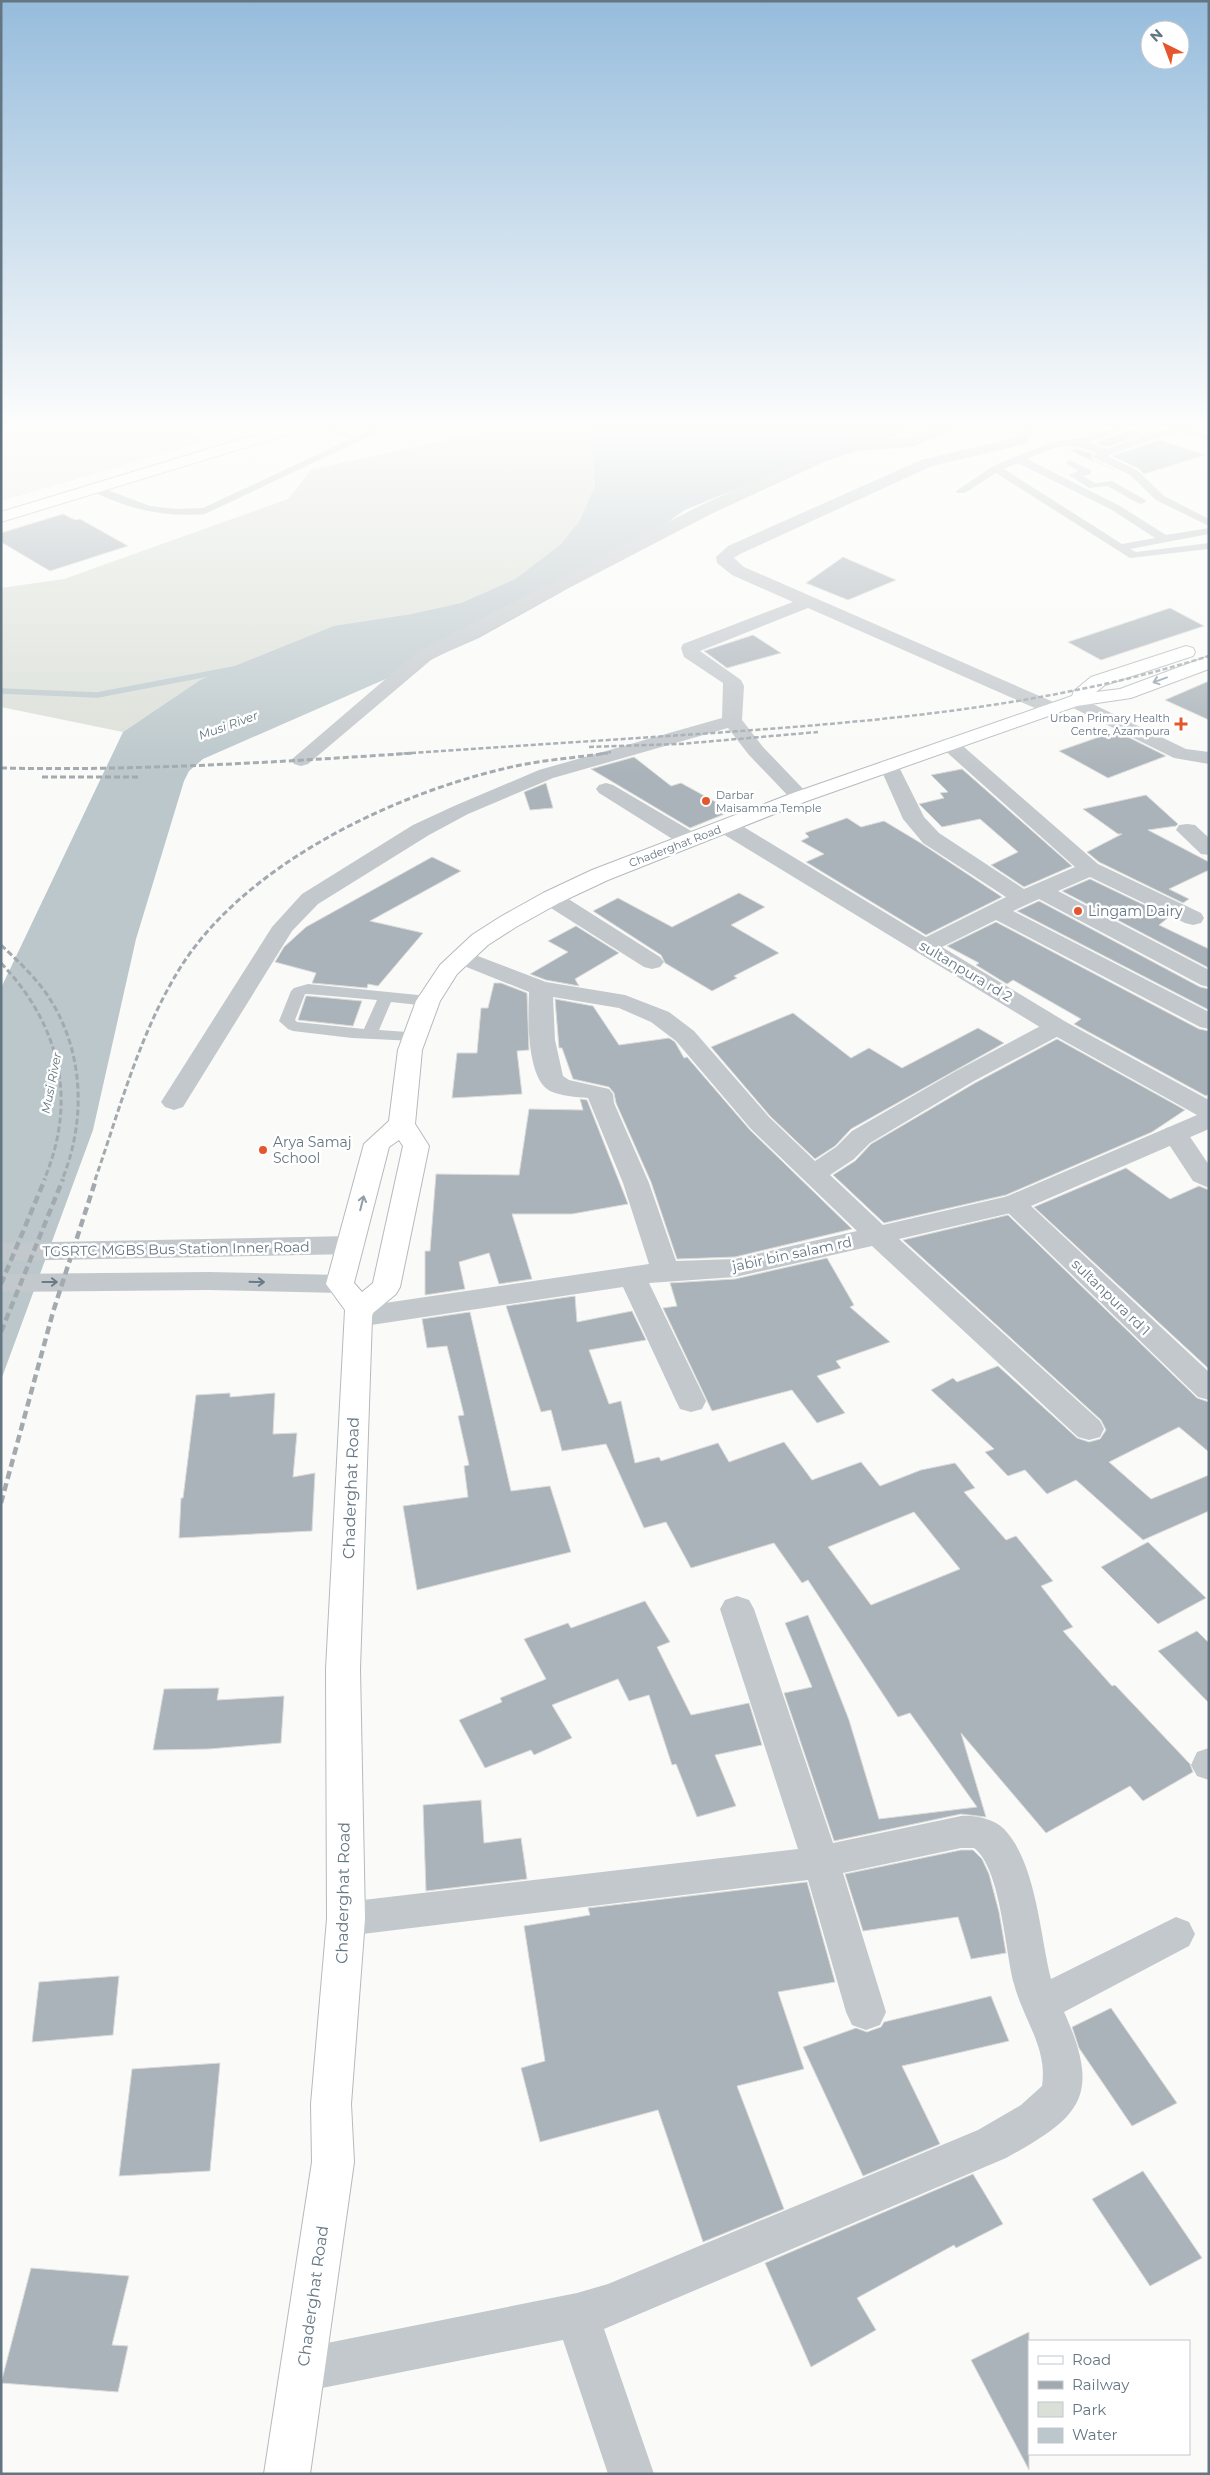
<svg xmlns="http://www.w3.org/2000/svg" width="1210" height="2475" font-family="Montserrat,sans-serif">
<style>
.built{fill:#e8e9e9}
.green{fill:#dadfd7}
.water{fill:#bbc7cb}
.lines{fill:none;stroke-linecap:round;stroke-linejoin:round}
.stream{stroke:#bbc7cb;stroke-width:5.5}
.building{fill:#aab3b9;stroke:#dcdcda;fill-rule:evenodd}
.primary-casing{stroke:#b5babe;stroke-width:2}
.trunk-casing{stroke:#b4b9bd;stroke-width:2}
.service{fill:#c3c8cc;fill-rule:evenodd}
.minor{fill:#c3c8cc;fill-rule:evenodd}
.tertiary{fill:#c3c8cc;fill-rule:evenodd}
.primary{fill:#fff;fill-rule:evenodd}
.trunk{fill:#fff;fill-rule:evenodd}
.rail-far2{stroke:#a2aab0;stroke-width:2.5;stroke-dasharray:5 2.5;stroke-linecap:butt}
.rail-far1{stroke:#a2aab0;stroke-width:3;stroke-dasharray:6 3;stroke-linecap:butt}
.rail{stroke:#a2aab0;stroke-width:4.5;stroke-dasharray:8 4.5;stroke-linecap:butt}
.oneway{stroke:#939fa8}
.oneway2{stroke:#6a7a87}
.poi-dot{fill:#e4572e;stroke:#fff;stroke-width:2}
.labels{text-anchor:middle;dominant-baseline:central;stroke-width:5;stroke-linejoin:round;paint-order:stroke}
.far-poi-label{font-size:11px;fill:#657683;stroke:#fff;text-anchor:end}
.far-street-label{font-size:11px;fill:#657683;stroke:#fff}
.far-water-label{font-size:12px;font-style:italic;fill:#60757c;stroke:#fff}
.poi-label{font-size:14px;fill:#657683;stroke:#fff;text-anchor:start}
.street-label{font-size:14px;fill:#657683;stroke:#fff}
.near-street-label{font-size:16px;fill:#657683;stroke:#fff}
</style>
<rect width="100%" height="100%" fill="#fafaf8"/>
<path class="built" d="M 1,428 L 179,428 L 206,441 L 1,501 Z"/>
<path class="green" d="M 498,428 L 595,428 L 592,453 L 595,487 L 580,520 L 561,544 L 515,579 L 461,603 L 406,615 L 200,680 L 123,732 L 1,707 L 1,588 L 64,579 L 288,499 L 311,470 Z"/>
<path class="water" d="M 595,428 L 916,428 L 857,451 L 729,492 L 685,510 L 626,552 L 560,593 L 479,638 L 203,759 L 189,771 L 184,781 L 136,939 L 93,1130 L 1,1380 L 1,988 L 123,732 L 200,680 L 334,626 L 406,615 L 461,603 L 515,579 L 561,544 L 580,520 L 595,486 L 592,453 Z"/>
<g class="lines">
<path class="stream" d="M 1,691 L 97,695 L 234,669"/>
</g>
<path class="building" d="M 1131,430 L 1142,434 L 1107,447 L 1095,443 Z
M 1160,440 L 1205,455 L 1144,474 L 1138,468 L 1112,456 Z
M 1077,449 L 1093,454 L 1091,456 L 1093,460 L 1115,470 L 1070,451 Z
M 63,514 L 75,520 L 80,519 L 128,546 L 50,571 L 1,542 L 1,533 Z
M 843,557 L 896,580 L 848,600 L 806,583 Z
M 1170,608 L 1204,626 L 1101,660 L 1068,642 Z
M 753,635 L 781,653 L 727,668 L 704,651 Z
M 1209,681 L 1209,720 L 1165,700 Z
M 1116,731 L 1166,756 L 1108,778 L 1059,751 Z
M 634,757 L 671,786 L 681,783 L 732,811 L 690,828 L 591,769 Z
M 962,769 L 1072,866 L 1024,887 L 991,865 L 1018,852 L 980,819 L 942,827 L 919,804 L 944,798 L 940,793 L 948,792 L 931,775 Z
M 546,783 L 553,808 L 530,810 L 524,792 Z
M 1146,795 L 1178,824 L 1176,826 L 1148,830 L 1209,862 L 1209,870 L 1169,889 L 1189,899 L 1183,903 L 1099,862 L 1087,852 L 1122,834 L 1118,834 L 1083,809 Z
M 847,818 L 861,827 L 884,821 L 919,842 L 1002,897 L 926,935 L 806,862 L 824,854 L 801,841 L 809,837 L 805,833 Z
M 432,857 L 461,871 L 370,921 L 423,933 L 378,986 L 368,984 L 367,988 L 312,983 L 316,973 L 275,962 L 284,947 L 306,927 Z
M 1090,879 L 1169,917 L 1159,925 L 1209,949 L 1209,968 L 1062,891 Z
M 739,893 L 765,907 L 731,925 L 779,953 L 734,976 L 737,978 L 712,991 L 665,963 L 661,955 L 593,911 L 618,898 L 672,927 Z
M 1039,901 L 1200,987 L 1209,989 L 1209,1010 L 1017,911 Z
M 996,922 L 1199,1029 L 1209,1031 L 1209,1094 L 1206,1096 L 1074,1024 L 1081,1019 L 1013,980 L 1007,984 L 976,965 L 979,963 L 947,946 Z
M 576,926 L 619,953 L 575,979 L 579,986 L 546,980 L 530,974 L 568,952 L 548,941 Z
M 494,983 L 501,983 L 527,993 L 529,1050 L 517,1051 L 522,1094 L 452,1098 L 457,1053 L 477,1053 L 481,1008 L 488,1008 Z
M 306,996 L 308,996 L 362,1001 L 353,1026 L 298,1020 Z
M 555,999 L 593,1006 L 619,1045 L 669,1038 L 675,1042 L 684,1058 L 687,1057 L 750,1130 L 852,1229 L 735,1257 L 677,1259 L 651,1182 L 616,1103 L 614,1093 L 609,1087 L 573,1079 L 562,1048 L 559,1048 Z
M 793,1013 L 851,1058 L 869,1048 L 902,1068 L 978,1028 L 1004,1043 L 851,1129 L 835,1146 L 815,1159 L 770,1116 L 711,1047 Z
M 1057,1039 L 1185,1110 L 1152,1132 L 1006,1195 L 884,1223 L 833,1175 L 855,1161 L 871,1144 L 975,1083 Z
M 580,1099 L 587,1100 L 628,1204 L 572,1214 L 512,1214 L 532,1279 L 499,1284 L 489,1253 L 459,1262 L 465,1289 L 425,1295 L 425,1251 L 430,1251 L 436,1174 L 519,1175 L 529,1109 L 583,1110 Z
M 1126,1168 L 1170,1199 L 1199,1186 L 1209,1190 L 1209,1369 L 1034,1207 Z
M 1008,1215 L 1197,1398 L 1209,1402 L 1209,1452 L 1179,1427 L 1109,1462 L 1151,1499 L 1209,1475 L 1209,1511 L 1143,1540 L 1076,1480 L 1047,1494 L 1025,1470 L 1008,1476 L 985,1452 L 994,1449 L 931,1390 L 953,1378 L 957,1382 L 998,1366 L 1077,1438 L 1089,1442 L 1100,1439 L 1106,1430 L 1101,1420 L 903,1240 Z
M 827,1258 L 854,1305 L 850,1307 L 890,1342 L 836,1361 L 841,1368 L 817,1376 L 845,1413 L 817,1423 L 792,1390 L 712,1411 L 663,1308 L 677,1306 L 670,1283 L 735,1279 Z
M 575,1296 L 577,1322 L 632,1311 L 646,1340 L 589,1350 L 609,1404 L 621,1401 L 635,1463 L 659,1457 L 661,1461 L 718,1443 L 729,1462 L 784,1442 L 812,1480 L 861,1462 L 880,1486 L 921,1470 L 955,1463 L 975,1488 L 964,1492 L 1006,1540 L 1016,1536 L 1053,1581 L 1041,1586 L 1073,1627 L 1063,1631 L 1112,1686 L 1115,1685 L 1190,1764 L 1193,1772 L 1143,1801 L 1130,1786 L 1046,1833 L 961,1733 L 986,1817 L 961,1814 L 834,1841 L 784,1693 L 812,1687 L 785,1623 L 808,1615 L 849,1720 L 879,1819 L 977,1807 L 910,1713 L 898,1717 L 808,1580 L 802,1583 L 774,1543 L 691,1568 L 666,1522 L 644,1528 L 606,1444 L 562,1451 L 551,1410 L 541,1412 L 506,1306 ZM 914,1512 L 960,1569 L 871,1605 L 828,1547 Z
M 470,1312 L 511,1491 L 550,1486 L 571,1552 L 417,1590 L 403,1506 L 468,1497 L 464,1466 L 469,1465 L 458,1416 L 464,1415 L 447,1346 L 427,1348 L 422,1319 Z
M 230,1393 L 230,1397 L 275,1393 L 273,1434 L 297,1433 L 293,1477 L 315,1473 L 312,1531 L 179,1538 L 181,1498 L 183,1498 L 196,1395 Z
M 1148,1542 L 1206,1598 L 1158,1624 L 1101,1567 Z
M 645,1601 L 670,1642 L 657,1647 L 691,1715 L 749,1703 L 762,1745 L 715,1755 L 736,1806 L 697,1817 L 676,1764 L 672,1765 L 649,1695 L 629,1701 L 618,1679 L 552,1705 L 572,1738 L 534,1755 L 531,1750 L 485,1768 L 459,1720 L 502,1702 L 500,1698 L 546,1679 L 524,1639 L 568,1623 L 571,1628 Z
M 1197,1631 L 1209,1643 L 1209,1703 L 1158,1651 Z
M 219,1688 L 217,1700 L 284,1696 L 281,1743 L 209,1749 L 153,1750 L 164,1689 Z
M 481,1800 L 484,1843 L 521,1838 L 527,1879 L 426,1891 L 423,1805 Z
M 961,1850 L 973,1850 L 982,1859 L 989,1874 L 999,1912 L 1006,1953 L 971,1959 L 958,1917 L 863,1931 L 845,1874 Z
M 807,1882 L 835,1982 L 778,1992 L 804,2069 L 737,2086 L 784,2209 L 703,2242 L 658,2110 L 540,2142 L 521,2068 L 545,2061 L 524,1926 L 590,1915 L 588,1908 Z
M 119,1976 L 113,2035 L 32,2042 L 39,1982 Z
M 991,1996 L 1009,2041 L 902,2066 L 940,2144 L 863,2176 L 803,2047 L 856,2028 L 867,2032 L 881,2027 L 884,2022 Z
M 1111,2008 L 1177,2103 L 1132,2126 L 1079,2048 L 1072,2027 Z
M 220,2063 L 210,2171 L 119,2176 L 132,2069 Z
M 1143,2171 L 1202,2258 L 1150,2286 L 1092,2199 Z
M 973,2174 L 1003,2224 L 956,2248 L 954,2245 L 857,2298 L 876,2330 L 811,2367 L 765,2263 Z
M 31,2268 L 129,2276 L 112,2345 L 128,2346 L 118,2392 L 1,2383 Z
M 1029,2332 L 1029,2470 L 971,2360 Z"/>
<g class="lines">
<g class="primary-casing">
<path id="primary" d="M 1186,646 L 1193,648 L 1195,652 L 1193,656 L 1105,685 L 1096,692 L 1120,689 L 1209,656 L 1209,669 L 1131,698 L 1077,706 L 807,801 L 608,880 L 559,903 L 516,927 L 488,945 L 457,974 L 440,1001 L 422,1050 L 415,1124 L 429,1146 L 400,1287 L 396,1294 L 373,1313 L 372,1317 L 360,1669 L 365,1919 L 351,2104 L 354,2162 L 310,2474 L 264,2474 L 312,2162 L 311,2104 L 327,1919 L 326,1669 L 345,1310 L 326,1284 L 364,1144 L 389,1121 L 398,1050 L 416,1001 L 440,965 L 472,935 L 500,917 L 543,893 L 592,870 L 793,793 L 1072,696 L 1074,691 L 1091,677 ZM 399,1140 L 403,1146 L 373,1283 L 362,1292 L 354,1283 L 389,1147 Z"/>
</g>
<g class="trunk-casing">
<path id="trunk" d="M 277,428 L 302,428 L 299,431 L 1,522 L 1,512 Z"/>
</g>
<path class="service" d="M 321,428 L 337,428 L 354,435 L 349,438 Z
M 374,428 L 387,428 L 205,514 C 172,517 142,512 112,500 C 105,497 96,494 91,489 L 96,486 L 100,487 L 150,506 L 176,509 L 203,508 Z
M 1114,428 L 1127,429 L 1088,442 L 1107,449 C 1129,441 1168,423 1191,428 C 1195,429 1203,433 1209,435 L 1209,441 L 1182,432 L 1144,442 L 1107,456 L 1137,470 L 1164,496 L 1209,519 L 1209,526 L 1156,500 L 1129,474 L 1094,458 L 1093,456 L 1097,453 C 1066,441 1057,446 1027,459 L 1120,506 L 1166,535 L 1209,528 L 1209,534 L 1130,549 L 1136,552 L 1209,543 L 1209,549 L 1130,558 L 996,473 L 965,493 L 957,493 L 956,491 L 992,467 L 1014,457 L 1057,441 L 1077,439 ZM 1018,463 L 1112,510 L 1155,538 L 1122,544 L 1004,469 Z
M 1070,460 L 1091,470 L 1091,474 L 1083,476 L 1095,483 L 1112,481 L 1147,501 L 1142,504 L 1138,503 L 1107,486 L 1089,488 L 1069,475 L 1078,471 L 1065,463 Z
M 308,984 L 428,996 L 436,1001 L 428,1006 L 391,1002 L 379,1030 L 421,1033 L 423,1036 L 415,1041 L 352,1038 L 293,1031 L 288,1029 L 279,1021 L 291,991 L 294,988 ZM 305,994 L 308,994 L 377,1000 L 364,1029 L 297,1022 L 295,1020 Z"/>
<path class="minor" d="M 932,428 L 954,428 L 951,431 L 912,447 L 858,451 L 839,455 L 711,514 L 431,660 L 308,764 L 301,766 L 294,764 L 291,760 L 417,652 L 699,506 L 828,448 L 858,441 L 909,437 Z
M 1022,428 L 1039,428 L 1025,444 L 932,466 L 740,554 L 734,558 L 744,567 L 1058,704 L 1061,708 L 1058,712 L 1044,712 L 808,608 L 700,651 L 741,680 L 744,686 L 742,720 L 763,747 L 807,793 L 810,797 L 807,801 L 800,803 L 793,801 L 749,755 L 728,728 L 553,778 L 468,814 L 429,835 L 318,904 L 292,931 L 183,1107 L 174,1110 L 165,1107 L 161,1102 L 272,927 L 302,894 L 413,825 L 454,806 L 539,770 L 722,718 L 723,683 L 684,657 L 681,648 L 683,644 L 793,602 L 732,575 L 717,563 L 716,557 L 728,546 L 921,460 L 1014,438 Z
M 1074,695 L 1186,749 L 1209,752 L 1209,764 L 1174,758 L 1067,705 L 1064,701 L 1067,697 Z
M 949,738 L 956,740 L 1098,864 L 1201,913 L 1204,918 L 1201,923 L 1193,925 L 1185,923 L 1090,877 L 1058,891 L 1209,970 L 1209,987 L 1201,985 L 1039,899 L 1013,911 L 1209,1012 L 1209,1029 L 1200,1027 L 996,920 L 934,951 L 926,953 L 918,951 L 914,946 L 918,941 L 1006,897 L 923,843 L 903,819 L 879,765 L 882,761 L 889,759 L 896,761 L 924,817 L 939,833 L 1024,889 L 1075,867 L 942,748 L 939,744 L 942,740 Z
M 606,783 L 613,785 L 698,835 L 701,840 L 698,845 L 690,846 L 682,845 L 599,793 L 596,789 L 599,785 Z
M 1187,824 L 1195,825 L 1209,838 L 1209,855 L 1201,854 L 1176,830 L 1179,825 Z
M 551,891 L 559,893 L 660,957 L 664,962 L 660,967 L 652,969 L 644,967 L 543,903 L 540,898 L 543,893 Z
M 462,950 L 546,982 L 625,995 L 669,1012 L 694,1031 L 769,1117 L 815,1161 L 836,1147 L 852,1131 L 956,1071 L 1048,1022 L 1057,1020 L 1066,1022 L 1069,1027 L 1066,1032 L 974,1081 L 870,1143 L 854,1159 L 830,1175 L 883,1225 L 1013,1195 L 1023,1198 L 1027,1204 L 1023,1210 L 899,1239 L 1100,1421 L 1104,1429 L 1100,1437 L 1089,1440 L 1078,1437 L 872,1246 L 735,1277 L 649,1283 L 706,1401 L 702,1409 L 691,1412 L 680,1409 L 676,1401 L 623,1287 L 358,1327 L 348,1324 L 344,1317 L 348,1310 L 358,1307 L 649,1264 L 623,1183 L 588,1098 C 576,1097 561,1096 550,1091 C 526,1078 528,1015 529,992 L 454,962 L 450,957 L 454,952 ZM 553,997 L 619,1008 L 651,1022 L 676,1041 L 751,1129 L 857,1231 L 735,1259 L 676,1261 L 649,1183 L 614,1103 L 613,1094 L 609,1089 L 569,1080 L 563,1076 L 555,1040 Z
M 1175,1126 L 1184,1128 L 1209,1165 L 1209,1188 L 1193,1181 L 1162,1134 L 1166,1128 Z
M 737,1596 L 749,1600 L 754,1609 L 833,1843 L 961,1816 C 975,1815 994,1819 1004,1829 C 1036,1862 1040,1935 1051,1979 L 1176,1917 L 1189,1922 L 1195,1934 L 1189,1946 L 1064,2012 C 1102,2096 1081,2117 1006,2158 L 604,2329 L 654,2474 L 608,2474 L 563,2340 L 302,2392 L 286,2386 L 280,2370 L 286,2354 L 302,2348 L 577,2293 L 608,2284 L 978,2130 L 1021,2105 L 1042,2086 C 1048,2048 1023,2019 1014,1984 C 1005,1951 1001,1868 974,1848 L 961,1848 L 843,1873 L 886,2012 L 880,2025 L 866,2030 L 852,2025 L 846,2012 L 808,1880 L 346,1936 L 333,1931 L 327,1919 L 333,1907 L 346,1902 L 798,1849 L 720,1609 L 725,1600 Z
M 1209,1748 L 1209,1780 L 1197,1776 L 1191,1765 L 1197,1752 Z"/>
<path class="tertiary" d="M 726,820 L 734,821 L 1066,1022 L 1209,1100 L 1209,1129 L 1031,1206 L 1209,1372 L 1209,1400 L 1198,1397 L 999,1204 L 1003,1198 L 1197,1115 L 1048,1032 L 718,831 L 715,826 L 718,821 Z
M 351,1236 L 361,1239 L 365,1245 L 361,1251 L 351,1254 L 1,1261 L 1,1243 Z
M 209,1272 L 340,1275 L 350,1277 L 354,1284 L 350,1291 L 340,1293 L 209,1290 L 1,1292 L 1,1274 Z"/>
<use href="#primary" class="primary"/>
<use href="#trunk" class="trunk"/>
<path class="rail-far2" d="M 589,747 L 680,744 L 818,732
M 396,754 C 502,747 608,740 713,733 C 882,721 1047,707 1209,656
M 601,754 L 611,752"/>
<path class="rail-far1" d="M 1,768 C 140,771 277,762 415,753
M 42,777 L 140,777
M 1,945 C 17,960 33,975 46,993 C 84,1048 87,1119 62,1180
M 1,963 C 60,1025 78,1100 44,1180
M 95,1180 C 119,1111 139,1036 177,973 C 240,867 390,795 507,768 C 540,760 574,758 608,753"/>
<path class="rail" d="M 1,1284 L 45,1179
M 1,1332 L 63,1179
M 1,1503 L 53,1312 L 96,1179"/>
</g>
<defs><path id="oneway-shaft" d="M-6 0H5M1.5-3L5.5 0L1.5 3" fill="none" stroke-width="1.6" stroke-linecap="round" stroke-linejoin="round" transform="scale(1.25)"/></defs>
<g class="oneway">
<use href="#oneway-shaft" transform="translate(1160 680) rotate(160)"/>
<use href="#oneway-shaft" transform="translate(362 1203) rotate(-76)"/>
</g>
<g class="oneway2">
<use href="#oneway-shaft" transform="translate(50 1282)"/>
<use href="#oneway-shaft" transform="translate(257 1282) rotate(1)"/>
</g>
<linearGradient id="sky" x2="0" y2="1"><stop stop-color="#96bcdc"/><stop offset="0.55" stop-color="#fdfdfc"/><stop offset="1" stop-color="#fdfdfc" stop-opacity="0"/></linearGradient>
<rect width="1210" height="775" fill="url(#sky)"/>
<g class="poi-dot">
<path d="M1178.5 716.5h5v5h5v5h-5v5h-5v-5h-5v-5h5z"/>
<circle cx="706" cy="801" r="5"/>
<circle cx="1078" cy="911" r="5"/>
<circle cx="263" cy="1150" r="5"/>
</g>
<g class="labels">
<g class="far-poi-label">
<text x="1170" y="718">Urban Primary Health<tspan x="1170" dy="13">Centre, Azampura</tspan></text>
<text x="716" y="795" text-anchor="start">Darbar<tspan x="716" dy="13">Maisamma Temple</tspan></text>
</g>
<g class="far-street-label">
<text transform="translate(675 846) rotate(-21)">Chaderghat Road</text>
</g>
<g class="far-water-label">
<text transform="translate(228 725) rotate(-20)">Musi River</text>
<text transform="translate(51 1083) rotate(-79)">Musi River</text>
</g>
<g class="poi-label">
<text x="1088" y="911">Lingam Dairy</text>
<text x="273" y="1142">Arya Samaj<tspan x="273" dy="16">School</tspan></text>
</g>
<g class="street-label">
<text transform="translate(966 971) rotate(31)">sultanpura rd 2</text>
<text transform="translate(176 1249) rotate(-1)">TGSRTC MGBS Bus Station Inner Road</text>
<text transform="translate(792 1254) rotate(-12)">jabir bin salam rd</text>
<text transform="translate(1111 1297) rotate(44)">sultanpura rd 1</text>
</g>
<g class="near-street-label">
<text transform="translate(351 1488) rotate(-88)">Chaderghat Road</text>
<text transform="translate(343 1893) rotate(-89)">Chaderghat Road</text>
<text transform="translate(313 2296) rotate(-82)">Chaderghat Road</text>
</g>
</g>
<rect width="1210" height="2475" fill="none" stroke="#657683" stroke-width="5"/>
<rect x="1028" y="2340" width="162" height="115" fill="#ffffff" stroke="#c1c8cd"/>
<rect x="1038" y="2356" width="25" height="8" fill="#ffffff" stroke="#c1c8cd"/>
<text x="1072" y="2365" font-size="15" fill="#657683">Road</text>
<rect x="1038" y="2381" width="25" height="8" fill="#a2aab0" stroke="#c1c8cd"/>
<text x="1072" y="2390" font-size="15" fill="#657683">Railway</text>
<rect x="1038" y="2402" width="25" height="15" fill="#dadfd7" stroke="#c1c8cd"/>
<text x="1072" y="2415" font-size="15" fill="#657683">Park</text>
<rect x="1038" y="2428" width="25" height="15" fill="#bbc7cb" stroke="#c1c8cd"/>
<text x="1072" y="2440" font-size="15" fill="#657683">Water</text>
<g transform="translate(1165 45) rotate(318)"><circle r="24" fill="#ffffff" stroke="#c1c8cd"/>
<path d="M0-4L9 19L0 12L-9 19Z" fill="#e4572e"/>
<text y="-8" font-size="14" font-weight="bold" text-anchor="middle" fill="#657683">N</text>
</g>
</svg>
